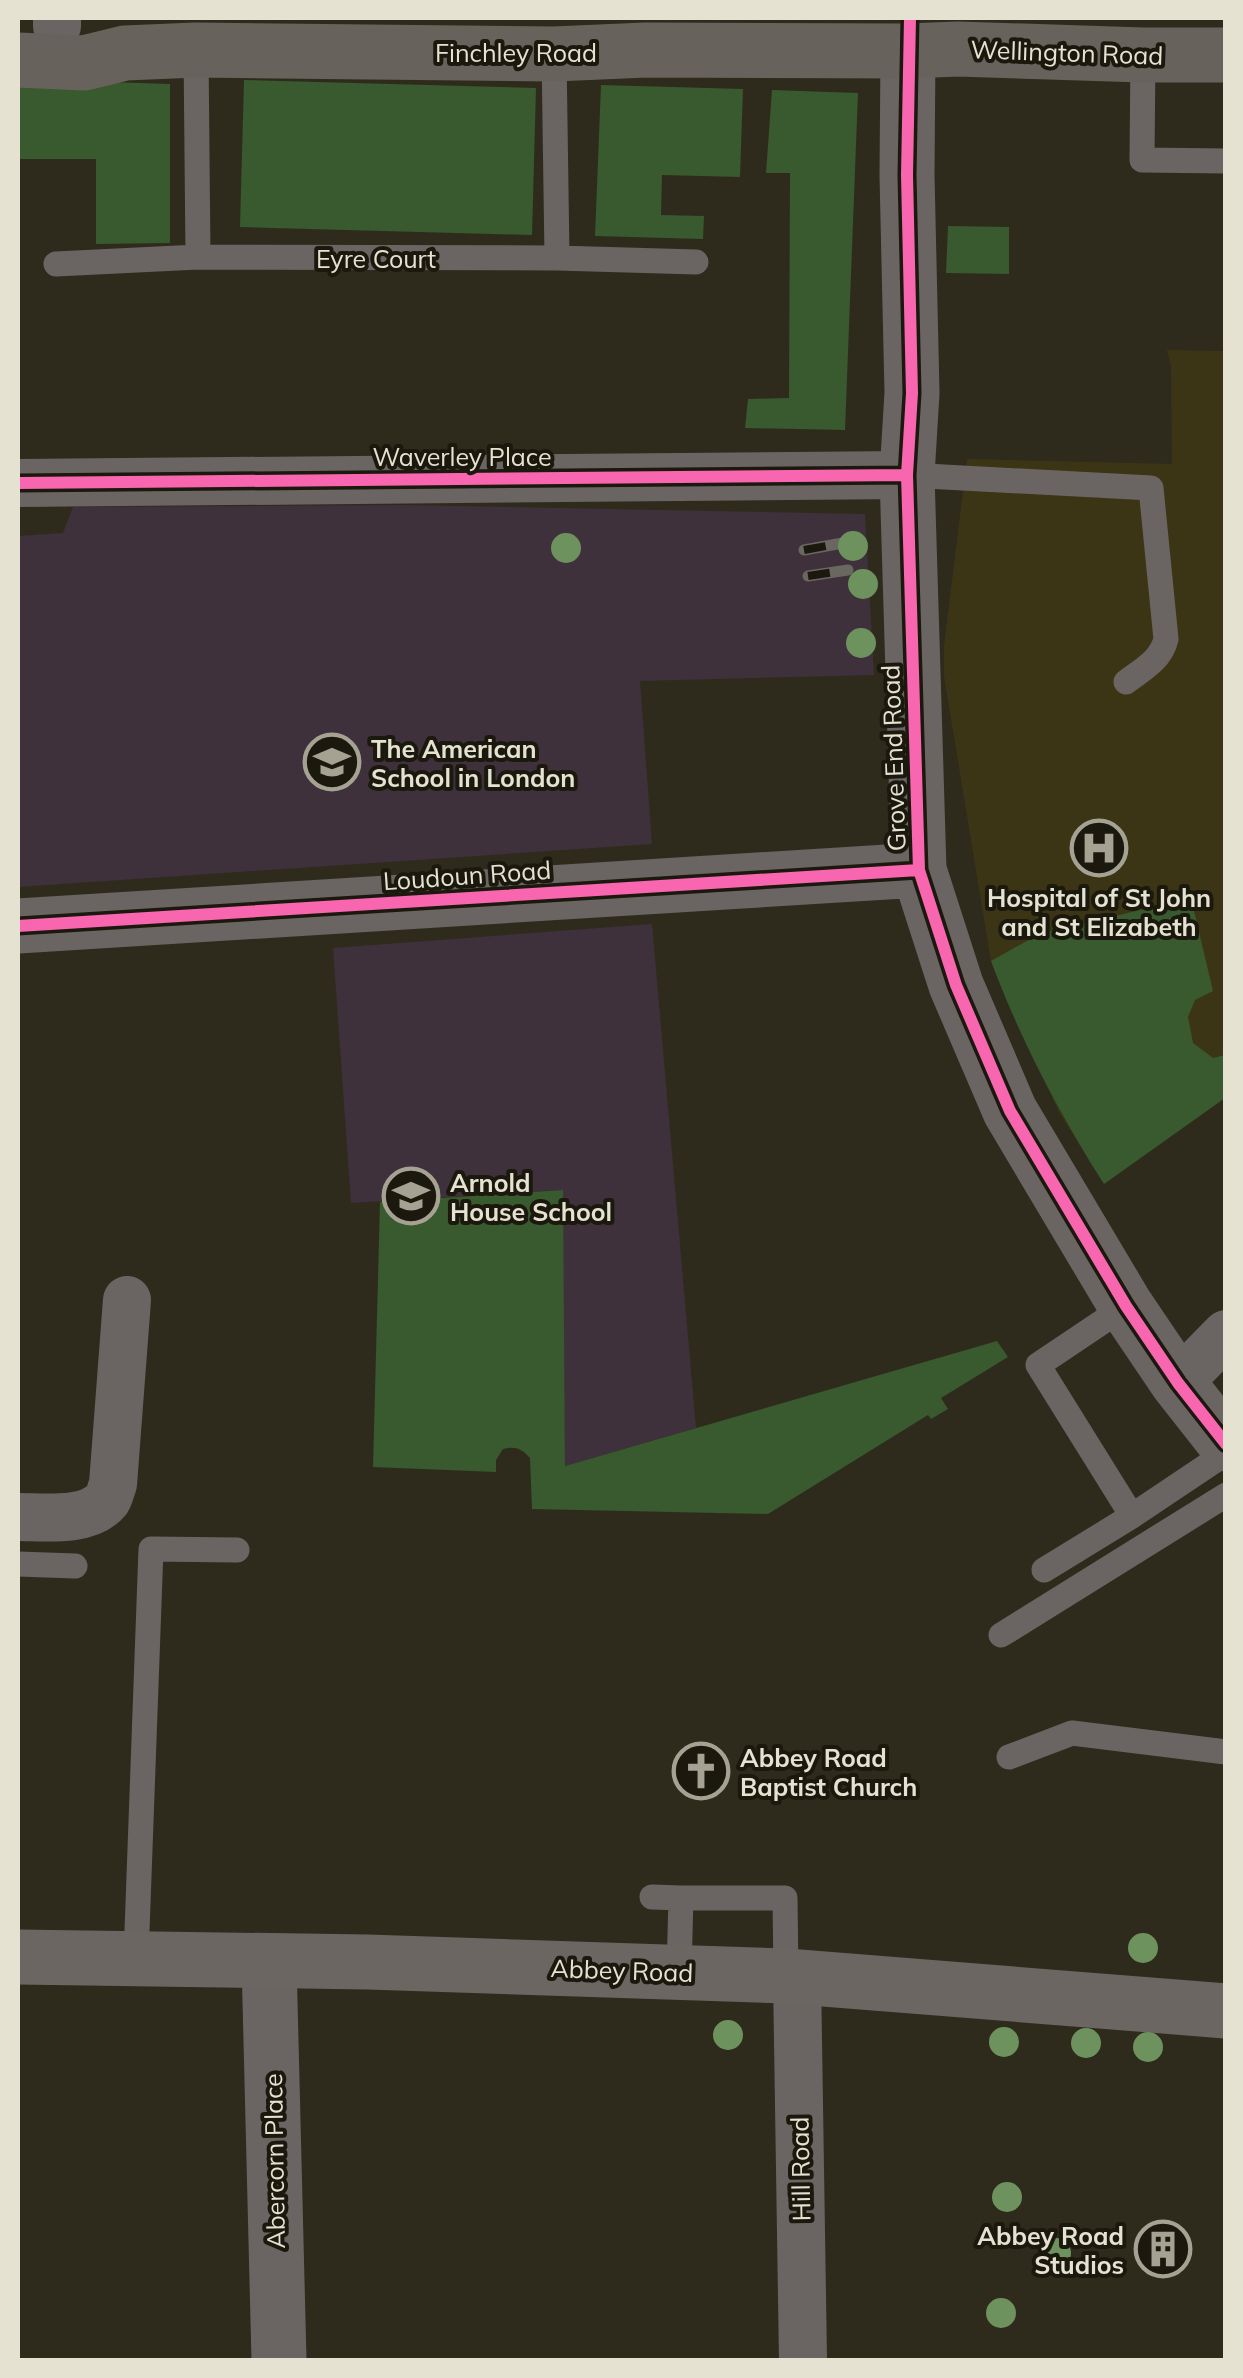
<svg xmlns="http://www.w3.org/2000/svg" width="1243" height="2378" font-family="Mulish,sans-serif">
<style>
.built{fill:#3c3515}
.education{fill:#3e313b}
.green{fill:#39592f}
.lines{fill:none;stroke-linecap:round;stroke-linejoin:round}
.service{stroke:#6a6562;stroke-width:25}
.minor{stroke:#6a6562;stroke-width:48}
.tertiary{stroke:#6a6562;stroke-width:55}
.secondary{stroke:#6b6662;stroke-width:55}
.trunk{stroke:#68625c;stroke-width:55}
.rail-casing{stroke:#6a6760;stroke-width:11}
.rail{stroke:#1b180d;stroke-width:8;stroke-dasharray:22;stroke-linecap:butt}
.cycleway-casing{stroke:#1b180d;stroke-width:19}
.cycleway{stroke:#f766af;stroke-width:12}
.tree{fill:#6e925e}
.labels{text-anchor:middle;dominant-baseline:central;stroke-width:8;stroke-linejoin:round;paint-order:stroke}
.street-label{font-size:25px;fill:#e5e2d2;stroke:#1b180d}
.poi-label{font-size:25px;font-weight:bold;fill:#e5e2d2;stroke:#1b180d;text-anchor:start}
</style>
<rect width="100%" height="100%" fill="#2e2b1d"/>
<path class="built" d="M 1167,350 L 1225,351 L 1225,1098 L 1104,1184 L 1059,1112 L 1007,1001 L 991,961 L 944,676 L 944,646 L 967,459 L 1172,464 L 1171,366 Z"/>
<path class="education" d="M 403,505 L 865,514 L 874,675 L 640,681 L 652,844 L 18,887 L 18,536 L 63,533 L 73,507 Z
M 652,924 L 696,1428 L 565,1466 L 562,1190 L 351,1203 L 333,948 Z"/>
<path class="green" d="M 18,79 L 170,84 L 170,243 L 96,244 L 96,159 L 18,159 Z
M 244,80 L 536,88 L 532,235 L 240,227 Z
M 601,85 L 743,89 L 740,177 L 662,175 L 661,215 L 704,216 L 703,239 L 595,236 Z
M 772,90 L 858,93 L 845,430 L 745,428 L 748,399 L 789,398 L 790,173 L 766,173 Z
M 948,226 L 1009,227 L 1009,274 L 946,273 Z
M 1191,898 L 1213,991 L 1195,1000 L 1188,1017 L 1193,1043 L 1213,1058 L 1225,1055 L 1225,1098 L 1104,1184 C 1059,1113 1021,1041 991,961 L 1039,934 Z
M 563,1190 L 565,1466 L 997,1341 L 1008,1357 L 941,1398 L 948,1409 L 931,1419 L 928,1415 L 768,1514 L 532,1509 L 530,1458 C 521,1448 515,1446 503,1449 L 496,1460 L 496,1472 L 373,1467 L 380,1202 Z"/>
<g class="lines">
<path class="service" d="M 196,50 L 198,257 L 557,258 L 554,54
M 1143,55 L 1142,160 L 1226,161
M 557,258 L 696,262
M 56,264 L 198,257
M 907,475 L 1151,488 L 1166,639 C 1161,660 1143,669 1126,682
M 1126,1306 L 1038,1365 L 1132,1516
M 18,1564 L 75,1566
M 1044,1570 L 1132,1516 L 1226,1453
M 1001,1635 L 1226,1495
M 1009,1757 L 1072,1733 L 1226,1752
M 652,1897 L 681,1898
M 136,1958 L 151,1549 L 237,1550
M 679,1972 L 681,1898 L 785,1898 L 786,1976"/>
<path class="minor" d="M 57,26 L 57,18
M 18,483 L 907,475
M 1178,1383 L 1226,1334
M 18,1517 C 43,1517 88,1523 107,1500 C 110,1495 111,1489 113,1484 L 127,1300
M 797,1977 L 803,2360"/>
<path class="tertiary" d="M 908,51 L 907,175 L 912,393 L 907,475 L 919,870 L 956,985 L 1010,1111 L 1126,1306 L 1178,1383 L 1226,1444
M 18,926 L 919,870
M 269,1961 L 279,2360"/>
<path class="secondary" d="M 18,1957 L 368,1962 L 786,1976 L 1226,2011"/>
<path class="trunk" d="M 18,60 L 84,63 L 125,53 L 196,50 L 554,54 L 646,50 L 908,51 L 958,49 L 1143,55 L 1226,55"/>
<g class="rail-casing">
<path id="rail" d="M 804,550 L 843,543
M 808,576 L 848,570"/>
</g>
<use href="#rail" class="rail"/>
<g class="cycleway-casing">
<path id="cycleway" d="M 910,18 L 907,175 L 912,393 L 907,475 L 919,870 L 956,985 L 1010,1111 L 1126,1306 L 1178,1383 L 1226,1444
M 18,483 L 907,475
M 18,926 L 919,870"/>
</g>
<use href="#cycleway" class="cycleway"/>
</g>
<g class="tree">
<circle cx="853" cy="546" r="15"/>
<circle cx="566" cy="548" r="15"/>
<circle cx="863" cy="584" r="15"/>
<circle cx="861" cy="643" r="15"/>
<circle cx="1143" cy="1948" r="15"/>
<circle cx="728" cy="2035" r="15"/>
<circle cx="1004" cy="2042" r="15"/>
<circle cx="1086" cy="2043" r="15"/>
<circle cx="1148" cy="2047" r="15"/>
<circle cx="1007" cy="2197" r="15"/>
<circle cx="1056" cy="2253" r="15"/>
<circle cx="1001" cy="2313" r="15"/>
</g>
<defs>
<g id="school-ring" transform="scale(2.875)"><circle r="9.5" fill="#1b180d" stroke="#a5a293" stroke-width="1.5"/><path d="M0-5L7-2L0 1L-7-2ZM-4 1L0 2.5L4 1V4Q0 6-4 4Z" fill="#a5a293"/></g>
<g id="hospital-ring" transform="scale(2.875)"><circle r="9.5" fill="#1b180d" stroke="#a5a293" stroke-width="1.5"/><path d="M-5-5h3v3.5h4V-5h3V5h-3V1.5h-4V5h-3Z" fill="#a5a293"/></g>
<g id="church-ring" transform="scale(2.875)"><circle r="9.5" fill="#1b180d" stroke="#a5a293" stroke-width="1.5"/><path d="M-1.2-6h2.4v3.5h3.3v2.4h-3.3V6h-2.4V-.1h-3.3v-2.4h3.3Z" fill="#a5a293"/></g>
<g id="building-ring" transform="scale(2.875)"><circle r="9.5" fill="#1b180d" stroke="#a5a293" stroke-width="1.5"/><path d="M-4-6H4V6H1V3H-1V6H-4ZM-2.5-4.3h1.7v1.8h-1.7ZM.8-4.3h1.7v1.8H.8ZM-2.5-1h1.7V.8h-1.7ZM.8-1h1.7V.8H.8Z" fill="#a5a293"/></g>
</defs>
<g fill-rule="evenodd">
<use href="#school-ring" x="332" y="762"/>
<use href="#hospital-ring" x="1099" y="848"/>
<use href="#school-ring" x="411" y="1196"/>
<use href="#church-ring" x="701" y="1771"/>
<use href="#building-ring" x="1163" y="2249"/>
</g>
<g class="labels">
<g class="street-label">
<text x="516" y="52">Finchley Road</text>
<text transform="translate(1067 52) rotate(2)">Wellington Road</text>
<text x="376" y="258">Eyre Court</text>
<text x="462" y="456">Waverley Place</text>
<text transform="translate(893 758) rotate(-92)">Grove End Road</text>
<text transform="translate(467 875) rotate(-4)">Loudoun Road</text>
<text transform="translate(622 1970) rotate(2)">Abbey Road</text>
<text transform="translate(274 2161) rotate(-91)">Abercorn Place</text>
<text transform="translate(800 2169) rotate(-91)">Hill Road</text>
</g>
<g class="poi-label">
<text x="371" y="748">The American<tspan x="371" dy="29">School in London</tspan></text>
<text x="1099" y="897" text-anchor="middle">Hospital of St John<tspan x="1099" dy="29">and St Elizabeth</tspan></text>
<text x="450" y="1182">Arnold<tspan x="450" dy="29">House School</tspan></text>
<text x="740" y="1757">Abbey Road<tspan x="740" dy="29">Baptist Church</tspan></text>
<text x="1124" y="2235" text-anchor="end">Abbey Road<tspan x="1124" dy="29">Studios</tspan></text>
</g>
</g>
<rect width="1243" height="2378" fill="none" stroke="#e5e2d2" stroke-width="40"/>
</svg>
